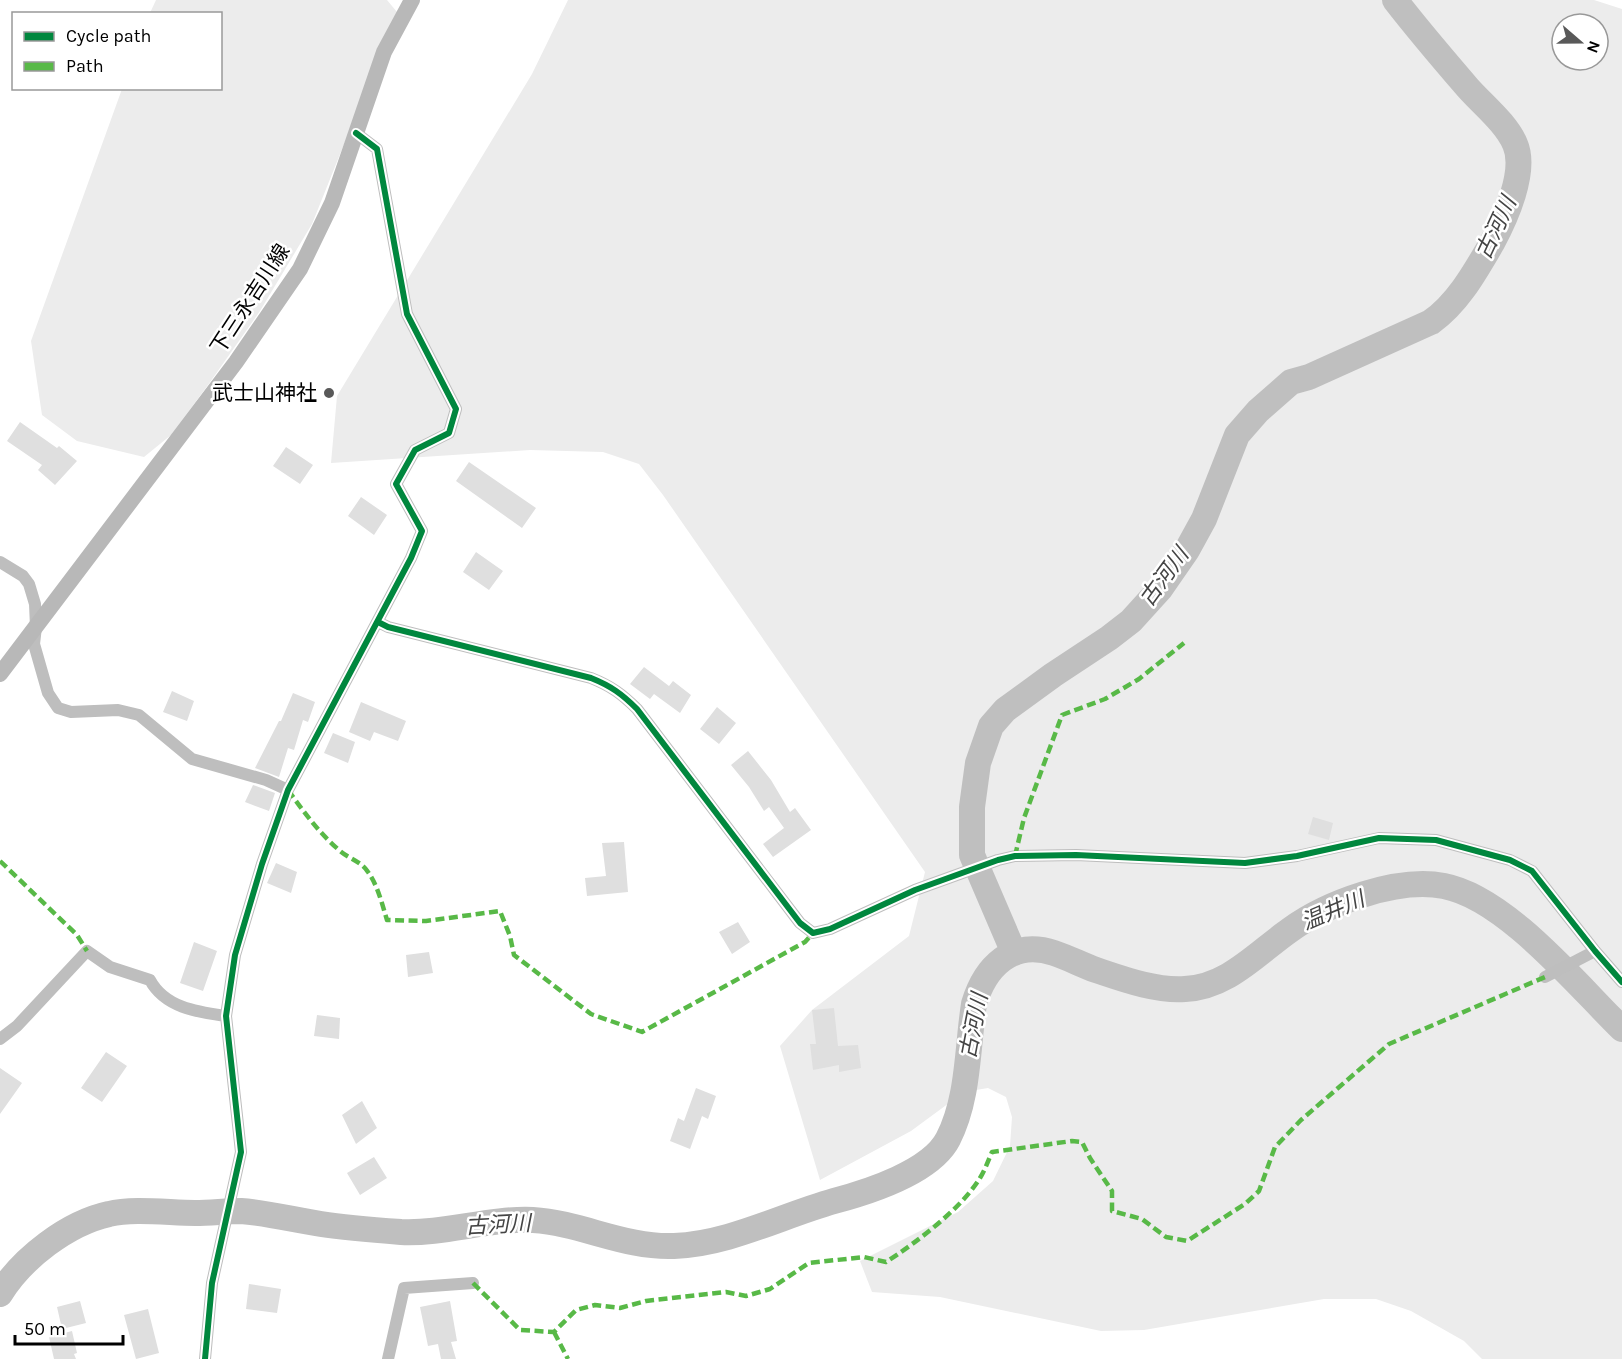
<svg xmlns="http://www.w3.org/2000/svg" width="1622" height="1359" font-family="Karla,'Noto Sans JP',sans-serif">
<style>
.green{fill:#ececec;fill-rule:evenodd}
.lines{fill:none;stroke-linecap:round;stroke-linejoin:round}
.river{stroke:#bfbfbf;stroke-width:26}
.building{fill:#dfdfdf}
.minor{stroke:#bebebe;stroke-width:12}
.secondary{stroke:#b8b8b8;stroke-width:16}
.quiet{stroke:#58b947;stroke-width:4.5;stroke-dasharray:9 4.5;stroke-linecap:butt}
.cycleway-casing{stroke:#fff;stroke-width:10}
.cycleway{stroke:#00873e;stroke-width:6}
.poi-dot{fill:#595959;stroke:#fff;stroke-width:2}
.labels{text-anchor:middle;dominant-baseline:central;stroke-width:5;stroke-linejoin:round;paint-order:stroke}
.street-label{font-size:21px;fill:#000;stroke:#fff}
.poi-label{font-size:21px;fill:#000;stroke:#fff;text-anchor:end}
.water-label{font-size:22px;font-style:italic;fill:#444;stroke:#fff}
</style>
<rect width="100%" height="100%" fill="#fff"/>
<path class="green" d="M 156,0 L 387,0 L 397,12 L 312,224 L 260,311 L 208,385 L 171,435 L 144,457 L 77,441 L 42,415 L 31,341 L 122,89 L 220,88 L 220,14 L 150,13 Z
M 568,0 L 1594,0 L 1622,9 L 1622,1359 L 1482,1359 L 1464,1341 L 1411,1311 L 1376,1299 L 1324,1299 L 1144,1330 L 1101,1331 L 940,1297 L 872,1292 L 860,1261 L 958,1212 L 993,1181 L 1010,1146 L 1012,1117 L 1006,1097 L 988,1088 L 964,1092 L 911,1131 L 820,1180 L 780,1046 L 812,1010 L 909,936 L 925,872 L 663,495 L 639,464 L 603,452 L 530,450 L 331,463 L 337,396 L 532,74 ZM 1562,24 L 1598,24 L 1598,60 L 1562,60 Z"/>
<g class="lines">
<path class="river" d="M 1014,953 L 972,855 L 972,807 L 978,763 L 991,726 L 1005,710 L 1053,675 L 1109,638 L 1131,621 L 1160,589 L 1187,550 L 1204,519 L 1237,435 L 1258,411 L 1291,382 L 1309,377 L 1431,322 C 1458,303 1475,272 1492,243 C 1505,219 1527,171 1515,144 C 1506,123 1483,105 1468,88 C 1443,59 1419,31 1395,0
M 0,1294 C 22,1258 68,1223 109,1214 C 133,1208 170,1213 195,1213 C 211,1213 226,1211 241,1211 C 268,1213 294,1220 321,1224 C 347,1228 374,1230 401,1232 C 445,1234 488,1218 533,1220 C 581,1223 625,1248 674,1246 C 729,1244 781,1216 834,1201 C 868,1192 931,1172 948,1139 C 969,1098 967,1049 974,1004 C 985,967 1012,939 1054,953 C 1069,958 1082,965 1096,970 C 1123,979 1155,991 1185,989 C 1228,987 1257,953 1290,930 C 1327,903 1397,877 1444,886 C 1506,898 1577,985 1622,1029"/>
</g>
<path class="building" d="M 20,422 L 57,448 L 59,446 L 77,461 L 55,485 L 38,470 L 42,465 L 7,441 Z
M 286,447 L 313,465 L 300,484 L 273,466 Z
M 469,462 L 536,508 L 522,528 L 456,481 Z
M 361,497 L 387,515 L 374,535 L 348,516 Z
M 476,552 L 503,571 L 489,590 L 463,572 Z
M 644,667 L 669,686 L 673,681 L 691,695 L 680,713 L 654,694 L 650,699 L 630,684 Z
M 172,691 L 194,701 L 187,721 L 163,712 Z
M 293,693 L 315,702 L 308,722 L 303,720 L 294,750 L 288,748 L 279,777 L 255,768 L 279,721 L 281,721 Z
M 361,702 L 406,721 L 398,741 L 374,732 L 370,741 L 349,732 Z
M 717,707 L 736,723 L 719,744 L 700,729 Z
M 333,733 L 355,742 L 348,763 L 324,753 Z
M 748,751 L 771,780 L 790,812 L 795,808 L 811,830 L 773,857 L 763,844 L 784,828 L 769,807 L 764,811 L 749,787 L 731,765 Z
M 253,785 L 275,793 L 269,811 L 245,802 Z
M 1313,817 L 1333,823 L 1329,840 L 1308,834 Z
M 624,842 L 628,892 L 587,896 L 585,878 L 606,876 L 602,843 Z
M 276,863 L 297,872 L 291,893 L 267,883 Z
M 738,922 L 750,942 L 732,954 L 719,932 Z
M 194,942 L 217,951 L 203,991 L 180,983 Z
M 429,952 L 433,973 L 408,977 L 406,955 Z
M 834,1008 L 838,1046 L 858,1045 L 861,1068 L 839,1072 L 839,1065 L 813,1070 L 810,1044 L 816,1044 L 812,1010 Z
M 317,1015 L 340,1018 L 339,1039 L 314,1036 Z
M 106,1052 L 127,1066 L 102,1102 L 81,1088 Z
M 0,1068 L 22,1083 L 0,1114 Z
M 696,1088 L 716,1096 L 708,1119 L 702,1116 L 690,1149 L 670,1141 L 678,1118 L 684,1121 Z
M 362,1101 L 377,1128 L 356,1144 L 342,1115 Z
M 374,1157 L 387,1178 L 360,1195 L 347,1173 Z
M 249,1284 L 281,1289 L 277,1313 L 246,1309 Z
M 80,1301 L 86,1323 L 62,1329 L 57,1307 Z
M 450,1301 L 457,1341 L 451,1342 L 456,1359 L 441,1359 L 438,1344 L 428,1346 L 420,1307 Z
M 148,1309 L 159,1353 L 136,1359 L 124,1315 Z
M 72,1331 L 77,1353 L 74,1354 L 76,1359 L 54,1359 L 49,1337 Z"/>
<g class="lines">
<path class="minor" d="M 0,562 L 23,576 L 29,584 L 35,604 L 36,627 L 34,644 L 48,693 L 58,708 L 71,712 L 118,710 L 139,715 L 192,759 L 266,780 L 288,790
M 378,622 L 388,627 L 591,678 C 611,686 622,694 637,709 L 800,923 L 813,933 L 830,929 L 915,890 L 998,860 L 1015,856 L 1076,855 L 1245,863 L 1297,856 L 1379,838 L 1436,840 L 1510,860 L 1532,871 L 1595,951 L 1622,982
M 1545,977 L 1595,951
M 0,1039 L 17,1026 L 87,951 L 110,967 L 150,980 C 165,1008 198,1012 226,1016
M 205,1359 L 212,1283 L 241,1152 L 226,1016 L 235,955 L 262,864 L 288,790 L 411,558 L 422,531 L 396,484 L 415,450 L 449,433 L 456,409 L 407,314 L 377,149 L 356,133
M 388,1359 L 404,1288 L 473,1283"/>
<path class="secondary" d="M 0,674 L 236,362 L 300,269 L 332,203 L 384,52 L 412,0"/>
<path class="quiet" d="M 288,790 C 304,812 319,833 339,850 C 349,859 361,861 368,872 C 378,886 382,904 387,920 L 426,921 L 500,911 L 510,936 L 514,955 L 591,1014 L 642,1032 L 805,942 L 813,933
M 1015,856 L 1024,818 L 1062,715 L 1105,699 L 1139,679 L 1184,643
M 0,861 L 77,935 L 87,951
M 473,1283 L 520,1330 L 554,1332 L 576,1310 L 595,1305 L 620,1308 L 646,1301 L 726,1292 L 746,1296 L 770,1289 L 809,1263 L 864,1257 L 886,1262 C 917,1242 961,1209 980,1178 C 985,1170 988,1161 992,1152 L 1072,1141 L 1082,1142 L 1090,1158 L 1112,1191 L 1112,1211 L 1142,1219 L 1166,1237 L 1187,1241 L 1245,1204 L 1259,1191 L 1275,1147 L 1301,1120 L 1389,1044 L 1545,977
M 554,1332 L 568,1359"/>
<g class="cycleway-casing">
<path id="cycleway" d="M 378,622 L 388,627 L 591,678 C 611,686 622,694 637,709 L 800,923 L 813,933 L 830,929 L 915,890 L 998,860 L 1015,856 L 1076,855 L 1245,863 L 1297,856 L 1379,838 L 1436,840 L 1510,860 L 1532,871 L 1595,951 L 1622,982
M 205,1359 L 212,1283 L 241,1152 L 226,1016 L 235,955 L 262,864 L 288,790 L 411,558 L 422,531 L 396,484 L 415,450 L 449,433 L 456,409 L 407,314 L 377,149 L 356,133"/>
</g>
<use href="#cycleway" class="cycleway"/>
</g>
<circle class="poi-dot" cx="329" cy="393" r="6"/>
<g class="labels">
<g class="street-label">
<text transform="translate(250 299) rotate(-57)">下三永吉川線</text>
</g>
<g class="poi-label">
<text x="317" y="393">武士山神社</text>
</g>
<g class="water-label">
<text transform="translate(1496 228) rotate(-65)">古河川</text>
<text transform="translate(1164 577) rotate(-54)">古河川</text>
<text transform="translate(1333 911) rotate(-23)">温井川</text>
<text transform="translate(974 1026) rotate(-79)">古河川</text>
<text transform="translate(498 1225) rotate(-3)">古河川</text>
</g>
</g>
<rect x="12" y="12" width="210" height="78" fill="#ffffff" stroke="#999999" stroke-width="1.5"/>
<rect x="24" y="32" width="30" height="9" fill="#00873e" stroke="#999999" stroke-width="1.5"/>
<text x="66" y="42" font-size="18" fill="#000000">Cycle path</text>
<rect x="24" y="62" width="30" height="9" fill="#58b947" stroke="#999999" stroke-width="1.5"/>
<text x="66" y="72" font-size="18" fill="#000000">Path</text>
<g transform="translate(1580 42) rotate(110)"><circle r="28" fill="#ffffff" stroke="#999999" stroke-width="1.5"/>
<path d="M0-4.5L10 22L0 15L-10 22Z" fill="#595959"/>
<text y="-9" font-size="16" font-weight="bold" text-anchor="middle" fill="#000000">N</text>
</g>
<path d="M15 1335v9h108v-9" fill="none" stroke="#000000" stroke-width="3"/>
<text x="24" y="1335" font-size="18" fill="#000000" stroke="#ffffff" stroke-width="4.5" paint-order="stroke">50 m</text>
</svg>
